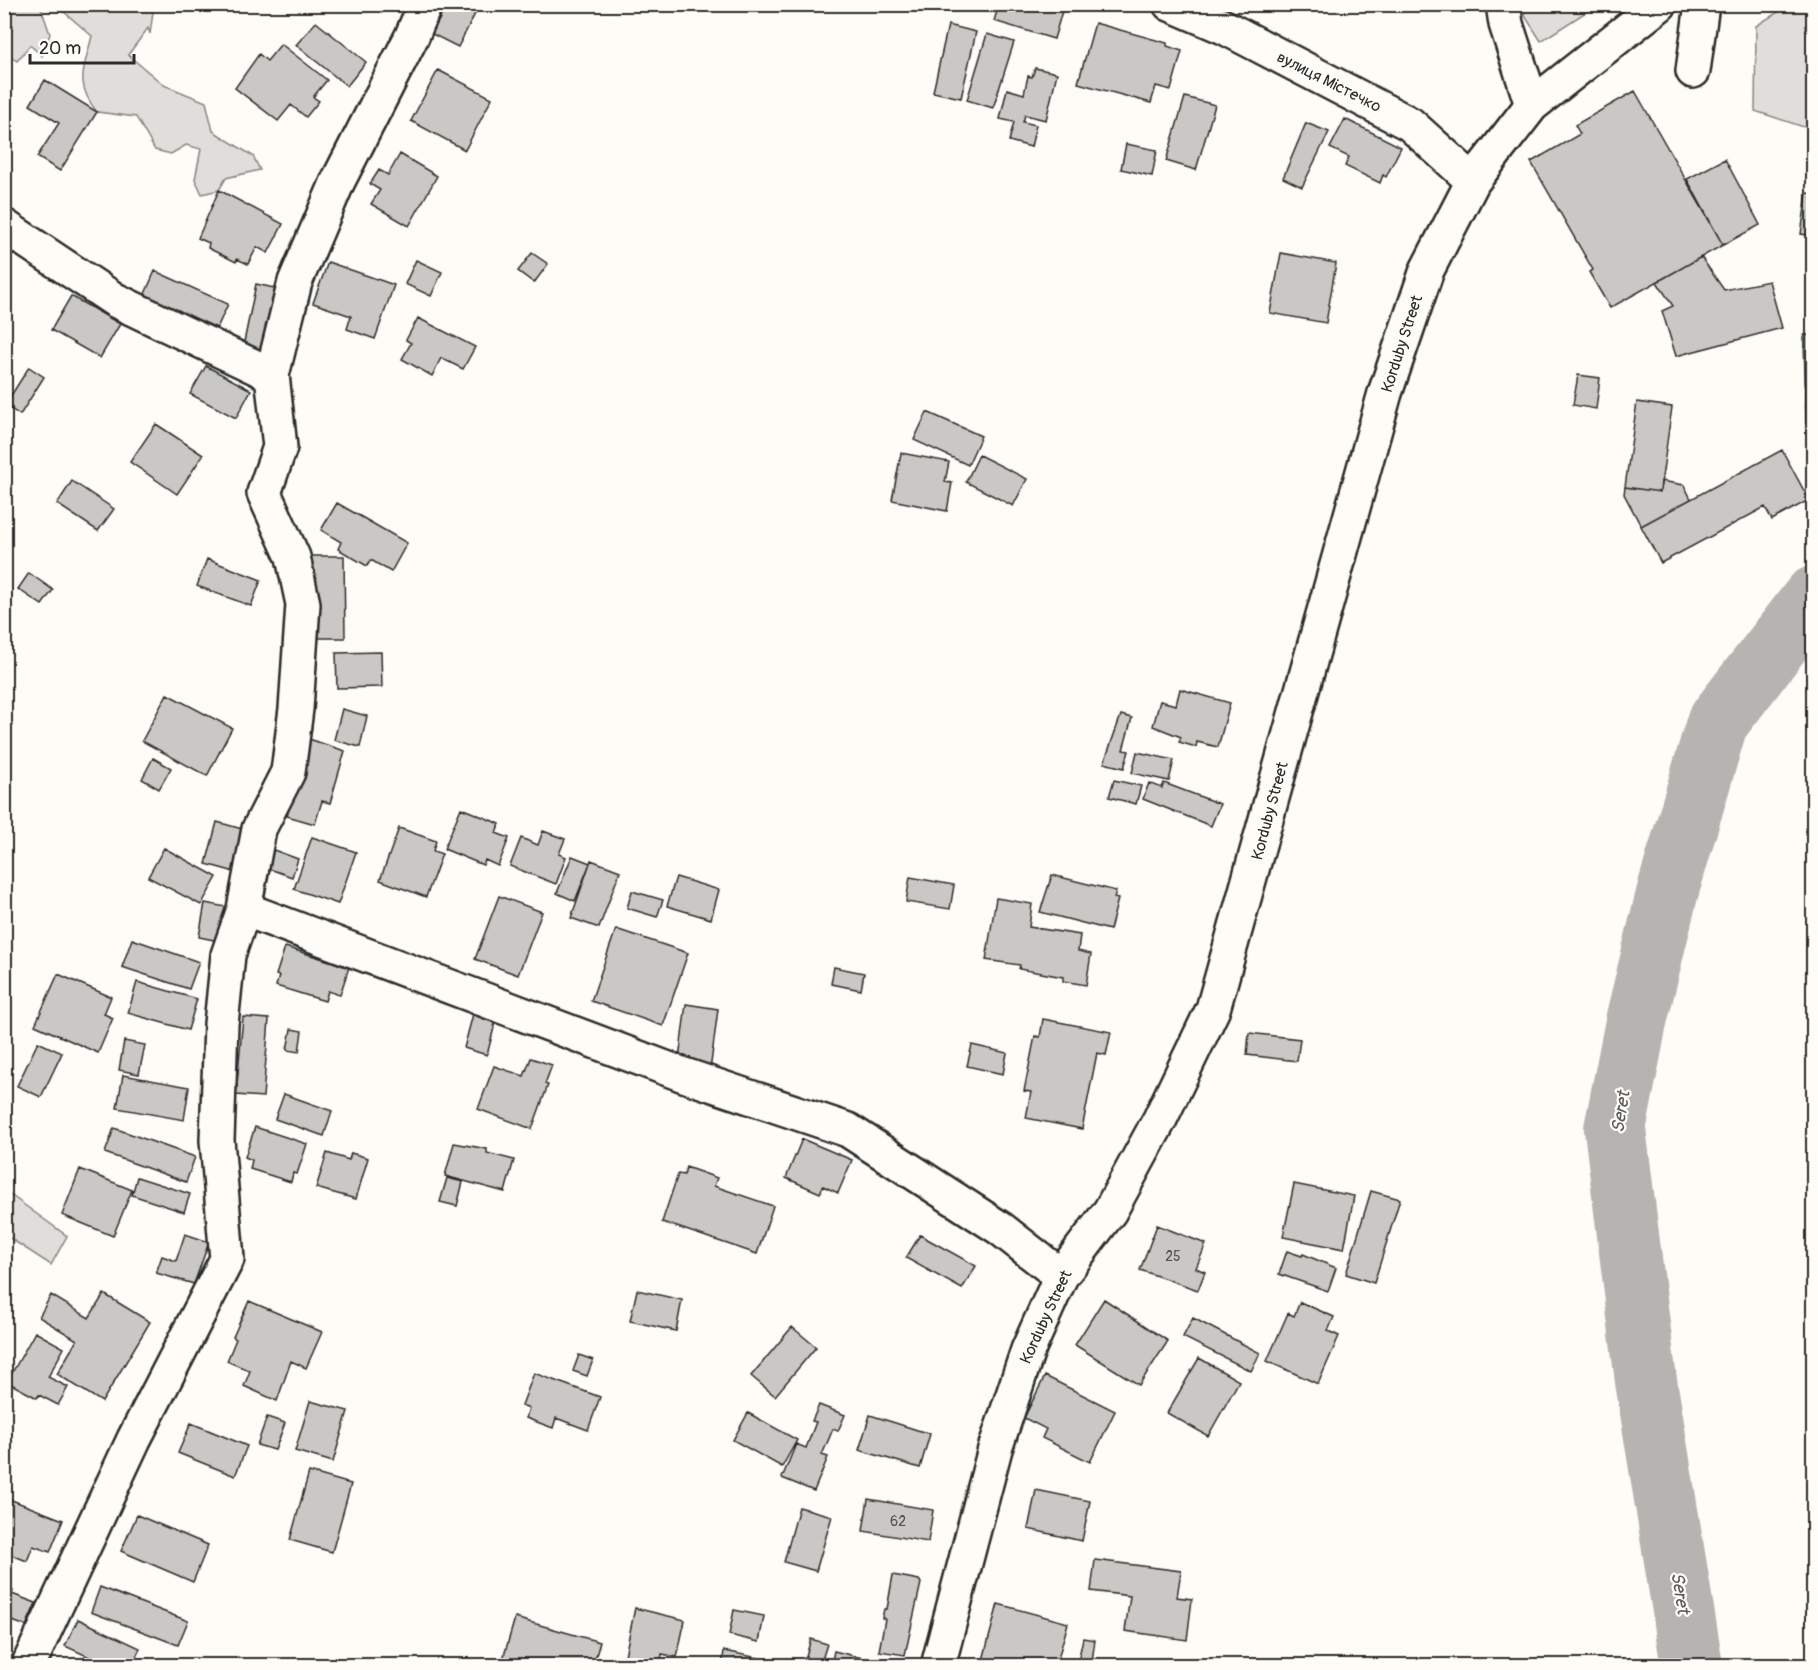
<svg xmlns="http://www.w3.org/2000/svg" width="1818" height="1670" font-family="Pangolin,sans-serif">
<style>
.green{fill:#dfdeda;stroke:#858482;stroke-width:1.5}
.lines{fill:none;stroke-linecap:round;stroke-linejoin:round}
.river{stroke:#b5b4b1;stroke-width:62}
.building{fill:#c9c8c4;stroke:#2b2b2b;stroke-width:1.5}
.minor-casing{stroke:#2b2b2b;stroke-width:38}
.minor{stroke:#fdfcf7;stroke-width:33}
.labels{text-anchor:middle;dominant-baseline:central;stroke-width:4.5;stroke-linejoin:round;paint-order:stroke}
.number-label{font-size:14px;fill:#525251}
.street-label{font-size:16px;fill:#2b2b2b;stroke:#fdfcf7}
.water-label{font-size:18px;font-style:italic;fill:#5b5b5a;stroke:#fdfcf7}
</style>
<rect width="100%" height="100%" fill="#fdfcf7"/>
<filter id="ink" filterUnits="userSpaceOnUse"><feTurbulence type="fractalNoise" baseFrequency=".0167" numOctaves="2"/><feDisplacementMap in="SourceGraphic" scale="12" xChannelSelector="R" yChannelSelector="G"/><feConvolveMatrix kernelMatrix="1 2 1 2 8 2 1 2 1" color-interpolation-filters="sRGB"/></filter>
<g filter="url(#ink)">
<path class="green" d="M 4,5 L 40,5 L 50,34 L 42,56 L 30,45 L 17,61 L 5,53 Z
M 56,5 L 154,5 L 150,34 L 148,28 L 128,55 L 164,85 L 206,102 L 213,131 L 253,156 L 260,170 L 226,178 L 219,190 L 202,194 L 195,179 L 201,149 L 186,145 L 171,154 L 155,150 L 136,117 L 97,112 C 74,83 84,69 92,36 Z
M 1523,5 L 1523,4 L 1597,5 L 1541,41 L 1525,16 Z
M 1789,5 L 1813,5 L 1813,130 L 1755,111 L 1756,26 Z
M 5,1191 L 67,1236 L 51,1265 L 5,1235 Z"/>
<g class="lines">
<path class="river" d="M 1692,1666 L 1646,1381 L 1615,1129 L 1637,1017 L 1668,890 L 1717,723 L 1814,597"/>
</g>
<path class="building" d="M 447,4 L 480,4 L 458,47 L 432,34 Z
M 999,4 L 1064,4 L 1054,39 L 994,21 Z
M 316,22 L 366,62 L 347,86 L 296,45 Z
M 1095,23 L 1167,43 L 1167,46 L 1182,51 L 1171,90 L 1156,86 L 1151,103 L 1078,83 Z
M 948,25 L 976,32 L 961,98 L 933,92 Z
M 987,34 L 1014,42 L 993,108 L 967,100 Z
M 281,44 L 327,80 L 313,97 L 319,101 L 306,117 L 291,105 L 278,121 L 235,88 L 259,54 L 267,61 Z
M 1035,68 L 1057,73 L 1046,120 L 1025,115 L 1023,122 L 1036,125 L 1031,147 L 1009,141 L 1014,122 L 1000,119 L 1007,89 L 1024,94 L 1028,76 L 1032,77 Z
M 438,70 L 492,98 L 465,150 L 411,121 Z
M 45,80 L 97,112 L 60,171 L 37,157 L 59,123 L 30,105 Z
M 1635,91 L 1723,245 L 1610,308 L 1589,272 L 1593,270 L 1531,162 L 1580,134 L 1575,125 Z
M 1185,97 L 1215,105 L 1196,170 L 1166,161 Z
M 1345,119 L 1401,147 L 1386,177 L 1383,175 L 1380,183 L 1345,166 L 1349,157 L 1330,148 Z
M 1306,123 L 1329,132 L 1302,187 L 1283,178 Z
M 1126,144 L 1157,150 L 1152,176 L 1121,169 Z
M 400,154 L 437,176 L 409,226 L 371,204 L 380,190 L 370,184 L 379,170 L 388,175 Z
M 1725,159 L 1760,225 L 1723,245 L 1687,179 Z
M 219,190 L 283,224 L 268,253 L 257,247 L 248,264 L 237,259 L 236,262 L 208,248 L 209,243 L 198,238 Z
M 1807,193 L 1814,194 L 1814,236 L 1801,234 Z
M 532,253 L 548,264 L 534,283 L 518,271 Z
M 1281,253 L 1336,263 L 1326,323 L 1270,313 Z
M 1701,257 L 1724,290 L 1769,281 L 1782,328 L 1676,356 L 1662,311 L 1673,306 L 1657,282 Z
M 416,260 L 442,272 L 431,296 L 405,284 Z
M 328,262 L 394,285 L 375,339 L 347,329 L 351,316 L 313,303 Z
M 155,271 L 228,304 L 217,328 L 144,296 Z
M 256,284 L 288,291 L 274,353 L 243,347 Z
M 71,296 L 120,324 L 100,358 L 51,330 Z
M 418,318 L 475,347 L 463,369 L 441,358 L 432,376 L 402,359 L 411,343 L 406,340 Z
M 1804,335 L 1814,335 L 1814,423 L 1806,423 Z
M 206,366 L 251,390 L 236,418 L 190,394 Z
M 29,367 L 44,377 L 20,415 L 5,405 Z
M 1578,375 L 1600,378 L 1596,409 L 1573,405 Z
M 1637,402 L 1672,407 L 1660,492 L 1625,487 Z
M 927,412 L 981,436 L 968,465 L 914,440 Z
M 156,424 L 203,455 L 177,494 L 130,462 Z
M 1782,450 L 1809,500 L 1772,520 L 1765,507 L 1661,563 L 1641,526 Z
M 901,453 L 949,462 L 945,482 L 952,483 L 947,511 L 892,500 Z
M 979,455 L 1027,479 L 1013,506 L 966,482 Z
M 72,481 L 114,509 L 98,531 L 57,504 Z
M 1661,481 L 1684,485 L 1691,499 L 1641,526 L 1624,494 L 1625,487 L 1660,492 Z
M 337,503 L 407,543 L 391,572 L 371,560 L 367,566 L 338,549 L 341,542 L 321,530 Z
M 306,556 L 344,556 L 345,638 L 307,638 Z
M 207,559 L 261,580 L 251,606 L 197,586 Z
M 29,573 L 53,590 L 42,605 L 18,589 Z
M 381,652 L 382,687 L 337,688 L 336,653 Z
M 1180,689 L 1230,703 L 1218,747 L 1197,742 L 1196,747 L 1179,742 L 1181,737 L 1153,726 L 1160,701 L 1176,705 Z
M 167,694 L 232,728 L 207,776 L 142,741 Z
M 342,709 L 367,716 L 360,747 L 334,740 Z
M 1121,715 L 1132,718 L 1123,750 L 1129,751 L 1124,768 L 1104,763 Z
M 309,739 L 345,751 L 330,803 L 322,801 L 315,824 L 287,816 Z
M 1137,752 L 1174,760 L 1169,781 L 1132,773 Z
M 153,758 L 171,768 L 159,789 L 142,779 Z
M 1114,780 L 1141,786 L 1136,804 L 1109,797 Z
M 1149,783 L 1162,788 L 1164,783 L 1220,804 L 1211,826 L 1143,799 Z
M 461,808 L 500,824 L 496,833 L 509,838 L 498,866 L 485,860 L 483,865 L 444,849 Z
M 217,822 L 246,830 L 235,872 L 206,864 Z
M 399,828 L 436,841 L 433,851 L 442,854 L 426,897 L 380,880 Z
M 543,831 L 565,839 L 559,854 L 566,857 L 556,884 L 510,866 L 521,838 L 538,845 Z
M 312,837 L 356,852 L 338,904 L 294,889 Z
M 164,848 L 217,877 L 201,905 L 148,877 Z
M 271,849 L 298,859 L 292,877 L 264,867 Z
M 572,856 L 590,863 L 575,901 L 557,893 Z
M 591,860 L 620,871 L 599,928 L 571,918 Z
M 1052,875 L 1116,891 L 1114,898 L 1118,899 L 1110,930 L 1040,912 Z
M 676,877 L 719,890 L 711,919 L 667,906 Z
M 910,877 L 954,885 L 950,909 L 906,902 Z
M 632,891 L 663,900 L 657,917 L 627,908 Z
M 499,896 L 542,912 L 518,975 L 475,959 Z
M 996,898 L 1032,904 L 1029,927 L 1080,935 L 1078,951 L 1091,954 L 1086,985 L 1063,981 L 1063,977 L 1019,969 L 1020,965 L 986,960 Z
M 205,903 L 226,907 L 219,941 L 199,937 Z
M 616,929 L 688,953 L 663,1026 L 591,1001 Z
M 132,939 L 199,962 L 189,989 L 122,967 Z
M 285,947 L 349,967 L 340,995 L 328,991 L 325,1001 L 276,986 L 279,976 L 276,975 Z
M 834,967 L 864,973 L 861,990 L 831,984 Z
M 58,974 L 111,997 L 104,1014 L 113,1018 L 98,1053 L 35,1025 Z
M 137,982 L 197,999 L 188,1030 L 128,1013 Z
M 686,1004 L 718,1009 L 710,1071 L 678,1067 Z
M 473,1014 L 496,1020 L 487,1055 L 464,1048 Z
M 243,1017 L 269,1019 L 263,1097 L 236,1095 Z
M 1043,1019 L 1111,1032 L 1106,1055 L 1097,1053 L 1082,1129 L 1026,1118 L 1031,1092 L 1024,1091 L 1035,1036 L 1040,1037 Z
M 291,1029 L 302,1031 L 299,1052 L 287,1050 Z
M 1249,1033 L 1300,1039 L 1297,1061 L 1247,1055 Z
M 124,1041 L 145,1045 L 139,1074 L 119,1070 Z
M 38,1042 L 62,1053 L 41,1097 L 17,1086 Z
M 972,1045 L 1007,1053 L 1003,1074 L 967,1066 Z
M 531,1058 L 552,1065 L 545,1084 L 548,1085 L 532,1129 L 478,1109 L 494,1066 L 524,1076 Z
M 123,1075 L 189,1087 L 184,1120 L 117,1108 Z
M 284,1094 L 332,1111 L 324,1136 L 275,1119 Z
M 255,1127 L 307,1144 L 297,1174 L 293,1173 L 291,1182 L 250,1169 L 252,1160 L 245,1157 Z
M 114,1128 L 195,1157 L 186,1182 L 105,1153 Z
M 802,1139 L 852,1160 L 838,1193 L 823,1186 L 820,1193 L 786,1178 Z
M 454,1143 L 487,1149 L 487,1153 L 514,1160 L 505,1192 L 445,1176 Z
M 327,1153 L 349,1160 L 351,1153 L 368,1158 L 356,1199 L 316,1188 Z
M 686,1167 L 717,1178 L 714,1186 L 773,1206 L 757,1254 L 662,1222 L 678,1174 L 684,1175 Z
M 80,1169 L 132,1190 L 113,1236 L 62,1215 Z
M 137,1177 L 190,1194 L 184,1212 L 132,1195 Z
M 447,1178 L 463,1182 L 457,1206 L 440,1202 Z
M 1294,1184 L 1354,1196 L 1344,1249 L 1283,1237 Z
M 1371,1191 L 1400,1199 L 1374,1283 L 1346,1274 Z
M 1157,1225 L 1206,1244 L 1196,1268 L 1205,1272 L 1198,1290 L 1140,1270 Z
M 185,1234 L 209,1242 L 194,1284 L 156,1273 L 162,1256 L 176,1261 Z
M 920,1235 L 976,1266 L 962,1289 L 906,1258 Z
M 1287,1251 L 1302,1256 L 1303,1254 L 1336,1268 L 1328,1291 L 1279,1274 Z
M 637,1290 L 682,1300 L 676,1331 L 630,1321 Z
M 104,1294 L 150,1322 L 102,1402 L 57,1374 L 77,1340 L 39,1317 L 51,1295 L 89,1318 Z
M 1104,1299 L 1168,1341 L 1139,1385 L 1075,1345 Z
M 249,1301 L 322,1332 L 306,1368 L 291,1361 L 277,1401 L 244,1386 L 250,1371 L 227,1361 L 236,1339 L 233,1337 Z
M 1300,1302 L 1334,1317 L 1328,1331 L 1339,1336 L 1318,1384 L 1267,1361 L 1288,1313 L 1294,1316 Z
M 1193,1318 L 1260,1353 L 1251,1371 L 1183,1337 Z
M 792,1327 L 816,1347 L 775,1396 L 751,1376 Z
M 35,1332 L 64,1348 L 48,1377 L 68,1387 L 58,1405 L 39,1395 L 37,1398 L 7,1382 Z
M 579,1355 L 593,1360 L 587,1376 L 573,1371 Z
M 1199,1358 L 1239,1381 L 1208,1436 L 1167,1413 Z
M 534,1373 L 600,1397 L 588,1430 L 556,1418 L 553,1428 L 526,1418 L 529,1408 L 522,1405 Z
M 1045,1376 L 1115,1411 L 1090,1462 L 1042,1438 L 1046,1429 L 1024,1418 Z
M 310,1401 L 348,1411 L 333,1462 L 295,1451 Z
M 819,1405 L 845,1415 L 838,1431 L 833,1429 L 822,1455 L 828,1457 L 814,1491 L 782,1478 L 796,1444 L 806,1448 L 816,1422 L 812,1421 Z
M 748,1413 L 797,1440 L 782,1467 L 733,1440 Z
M 870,1415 L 930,1434 L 920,1468 L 859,1450 Z
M 267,1417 L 285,1423 L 275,1450 L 257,1445 Z
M 191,1423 L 247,1446 L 235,1476 L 178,1453 Z
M 309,1472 L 351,1484 L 332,1552 L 290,1540 Z
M 1036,1490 L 1090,1501 L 1082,1541 L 1028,1529 Z
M 4,1497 L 63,1520 L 50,1552 L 33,1546 L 27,1561 L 4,1552 Z
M 868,1499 L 933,1510 L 928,1542 L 863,1531 Z
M 799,1507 L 832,1516 L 816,1571 L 784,1562 Z
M 137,1515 L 208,1545 L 193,1582 L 121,1551 Z
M 1095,1560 L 1181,1571 L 1177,1597 L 1192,1599 L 1187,1640 L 1125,1631 L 1130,1596 L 1091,1591 Z
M 893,1575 L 919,1580 L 921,1583 L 905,1655 L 879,1651 L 885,1619 L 882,1618 L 884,1609 L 887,1609 Z
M 100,1587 L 188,1621 L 178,1645 L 91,1612 Z
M 4,1588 L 13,1591 L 12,1594 L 36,1603 L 26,1626 L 4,1618 Z
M 998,1604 L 1068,1623 L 1056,1666 L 1045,1663 L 1044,1666 L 1002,1666 L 983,1660 Z
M 635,1608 L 685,1620 L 677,1657 L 662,1654 L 660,1666 L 623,1665 Z
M 734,1610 L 764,1616 L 759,1642 L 729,1635 Z
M 515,1618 L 600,1642 L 593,1666 L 501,1666 Z
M 78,1619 L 140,1648 L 132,1666 L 109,1666 L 65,1646 Z
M 1083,1638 L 1095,1640 L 1092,1661 L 1118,1666 L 1077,1666 Z
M 811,1639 L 827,1644 L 820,1666 L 803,1666 Z
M 724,1651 L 759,1658 L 757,1666 L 722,1666 Z
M 834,1651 L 895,1666 L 831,1666 Z"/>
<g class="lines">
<g class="minor-casing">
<path id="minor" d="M 1170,4 L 1224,27 L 1410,124 L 1473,181
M 1503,4 L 1506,24 L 1532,105
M 1693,71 L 1702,4
M 4,226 L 115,300 L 272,375
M 244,909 L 684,1075 L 848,1130 L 1001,1229 L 1061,1276
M 28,1666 L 134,1439 L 227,1259 L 217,1140 L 221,1024 L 228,955 L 244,909 L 259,829 L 288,772 L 296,709 L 303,604 L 293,557 L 264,493 L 280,447 L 272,375 L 295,282 L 338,181 L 412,36 L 425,4
M 938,1666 L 995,1449 L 1028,1350 L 1061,1276 L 1110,1211 L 1160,1119 L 1213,1009 L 1385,393 L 1427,270 L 1473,181 L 1532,105 L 1660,4"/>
</g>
<use href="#minor" class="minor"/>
</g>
</g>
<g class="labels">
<g class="number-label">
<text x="1173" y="1256">25</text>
<text x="898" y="1521">62</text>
</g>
<g class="street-label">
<text transform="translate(1329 82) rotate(27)">вулиця Містечко</text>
<text transform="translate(1402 344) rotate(-72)">Korduby Street</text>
<text transform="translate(1270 811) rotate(-75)">Korduby Street</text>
<text transform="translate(1046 1317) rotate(-65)">Korduby Street</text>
</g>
<g class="water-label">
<text transform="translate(1621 1112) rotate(-81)">Seret</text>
<text transform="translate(1680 1593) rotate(81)">Seret</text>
</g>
</g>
<rect width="1818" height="1670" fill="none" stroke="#fdfcf7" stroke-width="24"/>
<rect x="12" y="12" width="1794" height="1646" fill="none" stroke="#2b2b2b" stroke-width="2" filter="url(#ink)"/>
<path d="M30 54v9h104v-9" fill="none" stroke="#2b2b2b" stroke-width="3"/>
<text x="39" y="54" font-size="18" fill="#2b2b2b" stroke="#fdfcf7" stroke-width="4.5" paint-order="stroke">20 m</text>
</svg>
